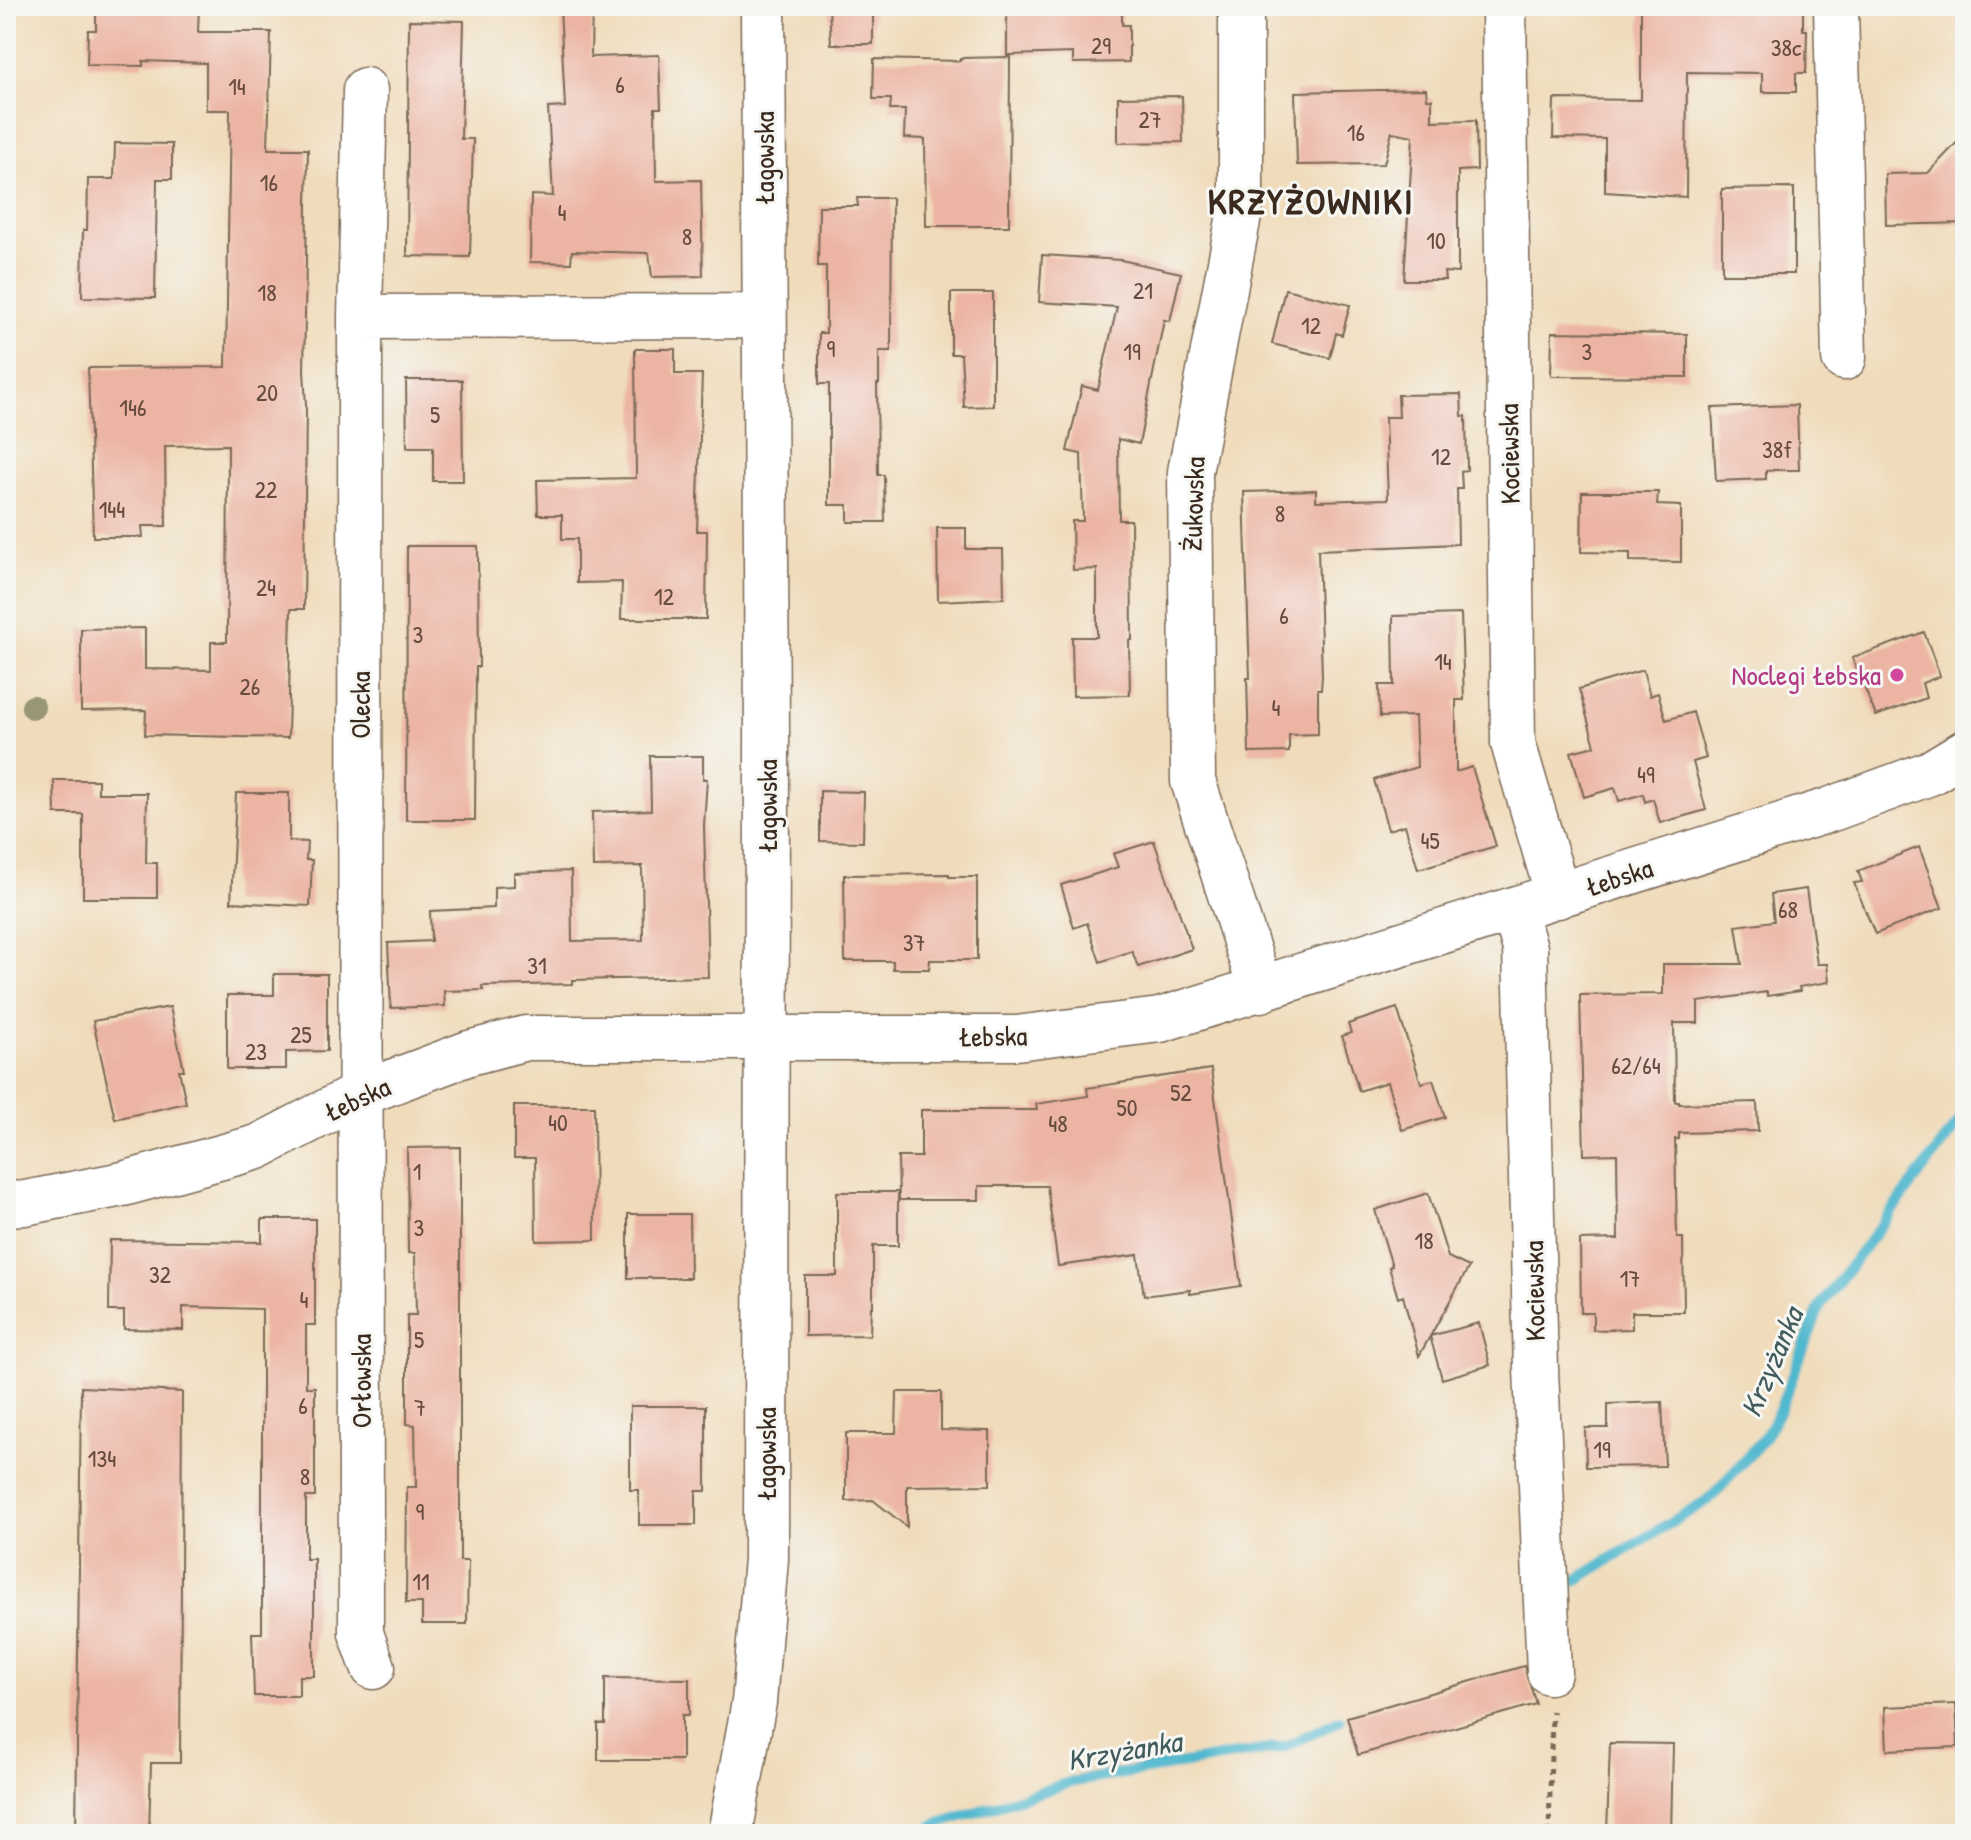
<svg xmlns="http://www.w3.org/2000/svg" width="1971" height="1840" font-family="'Patrick Hand',sans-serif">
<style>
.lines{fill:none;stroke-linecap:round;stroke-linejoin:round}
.stream{stroke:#50b7ce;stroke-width:11}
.building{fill:#ecb4a3}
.minor-casing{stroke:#7a6855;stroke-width:47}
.path{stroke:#7a6855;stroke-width:5;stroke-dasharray:6 6;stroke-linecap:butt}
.minor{stroke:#fff;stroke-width:44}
.tree{fill:#999677}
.hotel-dot{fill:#d1479c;stroke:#f6f6f2;stroke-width:3}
.labels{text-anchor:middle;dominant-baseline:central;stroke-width:6;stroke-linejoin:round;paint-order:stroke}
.number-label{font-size:24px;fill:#674c3f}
.street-label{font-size:28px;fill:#3b2a1e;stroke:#f6f6f2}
.hotel-label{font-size:28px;fill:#b23c85;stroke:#f6f6f2;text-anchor:end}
.water-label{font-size:30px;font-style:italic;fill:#425b5c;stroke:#f6f6f2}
.district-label{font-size:36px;font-weight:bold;letter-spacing:2px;fill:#3b2a1e;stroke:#f6f6f2}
</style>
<rect width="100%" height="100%" fill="#f6f6f2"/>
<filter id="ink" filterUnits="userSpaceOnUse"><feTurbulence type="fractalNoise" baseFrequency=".0125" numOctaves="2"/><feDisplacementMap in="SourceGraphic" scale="16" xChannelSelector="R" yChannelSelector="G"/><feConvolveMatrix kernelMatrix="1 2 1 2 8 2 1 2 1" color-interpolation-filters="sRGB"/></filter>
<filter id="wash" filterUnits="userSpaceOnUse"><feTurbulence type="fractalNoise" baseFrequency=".006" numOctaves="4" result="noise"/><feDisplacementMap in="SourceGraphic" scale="32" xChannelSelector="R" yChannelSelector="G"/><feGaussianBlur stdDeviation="1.8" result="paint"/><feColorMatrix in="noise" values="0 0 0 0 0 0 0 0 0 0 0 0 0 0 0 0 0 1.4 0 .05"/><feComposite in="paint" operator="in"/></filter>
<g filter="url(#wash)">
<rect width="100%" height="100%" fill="#f0dcbb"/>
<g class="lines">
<path class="stream" d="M 1576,1580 L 1711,1498 L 1765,1437 L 1780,1409 L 1820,1306 L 1965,1114
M 917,1834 L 938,1824 L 1071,1782 L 1284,1747 L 1340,1720"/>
</g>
<g id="blocks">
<path class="building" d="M 96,6 L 199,6 L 198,32 L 271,32 L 268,149 L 308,149 L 304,371 L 306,406 L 304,609 L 291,609 L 288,738 L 145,735 L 146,710 L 81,711 L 81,629 L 145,628 L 145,669 L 211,670 L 211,642 L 227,642 L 228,445 L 165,446 L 166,526 L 142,526 L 143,537 L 93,537 L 88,368 L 226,367 L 230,110 L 206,110 L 206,63 L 143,61 L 143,66 L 87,65 L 88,30 L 96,30 Z
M 560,6 L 592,6 L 591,57 L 659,55 L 661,108 L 655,108 L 656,181 L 701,180 L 703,276 L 652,277 L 649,253 L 572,251 L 571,263 L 530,262 L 531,195 L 553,196 L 548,108 L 565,107 Z
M 829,6 L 873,6 L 873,44 L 831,44 Z
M 1007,6 L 1122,6 L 1122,25 L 1129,25 L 1129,62 L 1073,63 L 1073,53 L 1007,55 Z
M 1641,6 L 1803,6 L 1803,30 L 1807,30 L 1806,73 L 1796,73 L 1796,92 L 1762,92 L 1762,73 L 1687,72 L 1686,197 L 1605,192 L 1605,139 L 1553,138 L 1554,99 L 1641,100 Z
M 409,20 L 464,21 L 461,139 L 473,139 L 470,257 L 407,256 Z
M 1010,57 L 1009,226 L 926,226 L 925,139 L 904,138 L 905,110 L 890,110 L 891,99 L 873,99 L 874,59 L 960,61 L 960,58 Z
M 1426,89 L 1427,99 L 1432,99 L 1432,121 L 1476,120 L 1477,170 L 1458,171 L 1458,273 L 1444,272 L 1445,280 L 1404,280 L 1413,136 L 1392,132 L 1384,164 L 1297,165 L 1295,92 Z
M 1182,96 L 1183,142 L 1118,143 L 1118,97 Z
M 1965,134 L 1965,223 L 1886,225 L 1885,174 L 1928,173 Z
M 115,143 L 172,144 L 172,179 L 157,179 L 155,298 L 82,297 L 83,230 L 87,230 L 88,179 L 114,179 Z
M 1794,188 L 1794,274 L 1722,274 L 1722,189 Z
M 857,198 L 892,198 L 891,351 L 879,351 L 879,384 L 877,384 L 878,475 L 884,475 L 885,522 L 848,522 L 848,505 L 829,505 L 829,384 L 819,384 L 819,333 L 826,333 L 826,266 L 818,266 L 819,206 L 858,206 Z
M 1042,255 L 1121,260 L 1181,273 L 1170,321 L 1164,320 L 1139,444 L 1118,439 L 1119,520 L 1131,520 L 1132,640 L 1129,640 L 1130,695 L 1073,696 L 1072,637 L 1097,637 L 1097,569 L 1073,570 L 1072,521 L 1083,521 L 1081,454 L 1067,451 L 1082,386 L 1098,390 L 1117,307 L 1039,302 Z
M 1285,289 L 1350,305 L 1342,335 L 1336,333 L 1330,358 L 1272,344 Z
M 951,293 L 993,293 L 993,406 L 964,407 L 961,354 L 951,354 Z
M 1552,332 L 1687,334 L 1687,377 L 1551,376 Z
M 635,349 L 675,349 L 675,374 L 702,374 L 697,531 L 707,531 L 706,619 L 621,619 L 622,582 L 577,583 L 577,539 L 562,539 L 562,515 L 538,515 L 537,480 L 636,478 Z
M 406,380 L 462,380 L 463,481 L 433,481 L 433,447 L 407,447 Z
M 1461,394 L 1462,416 L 1466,416 L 1467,470 L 1461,471 L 1462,489 L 1457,489 L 1458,544 L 1318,550 L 1322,676 L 1321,689 L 1318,689 L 1318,734 L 1289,735 L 1289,752 L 1249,753 L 1247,678 L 1250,678 L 1244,492 L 1316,490 L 1316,501 L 1388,499 L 1385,417 L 1399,417 L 1398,395 Z
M 1797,405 L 1799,470 L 1766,470 L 1766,479 L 1716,481 L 1712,408 Z
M 1582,492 L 1658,492 L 1657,505 L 1681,506 L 1681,562 L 1630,561 L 1630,553 L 1581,552 Z
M 937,528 L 966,528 L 966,549 L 1003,549 L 1004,598 L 938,601 Z
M 407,546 L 478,546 L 479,667 L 476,667 L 475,820 L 406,820 Z
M 1461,614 L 1464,700 L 1456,700 L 1456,772 L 1472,767 L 1496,846 L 1418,869 L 1405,825 L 1388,830 L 1374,780 L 1417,767 L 1415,716 L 1380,717 L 1379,685 L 1394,685 L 1393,616 Z
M 1924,632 L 1940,676 L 1922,683 L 1926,698 L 1876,716 L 1852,658 Z
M 1643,670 L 1650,696 L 1658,693 L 1666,720 L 1693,712 L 1706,758 L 1693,762 L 1706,810 L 1660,823 L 1653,799 L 1645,802 L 1643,794 L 1619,801 L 1615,788 L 1584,797 L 1571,752 L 1595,746 L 1579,689 Z
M 650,756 L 703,756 L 703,779 L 707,779 L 704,825 L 708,977 L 572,980 L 572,984 L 482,986 L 483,990 L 444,991 L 445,1006 L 391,1008 L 388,943 L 431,941 L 430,911 L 494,908 L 494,887 L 514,886 L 514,873 L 571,871 L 572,941 L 643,940 L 642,866 L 593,867 L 592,812 L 651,810 Z
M 54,780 L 98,780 L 98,793 L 147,793 L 146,863 L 157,863 L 157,898 L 83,898 L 83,814 L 55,814 Z
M 820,791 L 864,792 L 863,842 L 820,841 Z
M 236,793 L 289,793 L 289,841 L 307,842 L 306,860 L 312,860 L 310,906 L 231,902 Z
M 1154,841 L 1192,949 L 1138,967 L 1132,951 L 1100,962 L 1087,923 L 1074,928 L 1061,885 L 1118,867 L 1113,854 Z
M 1919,847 L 1942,908 L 1875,934 L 1854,883 L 1862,882 L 1858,871 Z
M 949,874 L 949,877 L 977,877 L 977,960 L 930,960 L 929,969 L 893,969 L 893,961 L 845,961 L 844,875 Z
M 1806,889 L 1817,964 L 1827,964 L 1829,982 L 1799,987 L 1800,991 L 1767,996 L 1767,992 L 1698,1002 L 1698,1023 L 1674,1023 L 1675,1102 L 1679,1102 L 1679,1104 L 1757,1102 L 1758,1131 L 1679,1133 L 1679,1139 L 1675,1139 L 1677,1238 L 1683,1238 L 1684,1312 L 1632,1312 L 1632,1329 L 1593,1330 L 1593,1313 L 1581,1313 L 1580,1240 L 1618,1239 L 1617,1154 L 1584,1155 L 1580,995 L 1663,994 L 1663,964 L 1742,964 L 1736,926 L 1774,921 L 1771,894 Z
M 274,974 L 327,974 L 327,1051 L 286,1052 L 286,1069 L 227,1069 L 227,995 L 274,995 Z
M 170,1007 L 184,1070 L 179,1070 L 186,1103 L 115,1119 L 93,1021 Z
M 1397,1008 L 1421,1083 L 1433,1080 L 1445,1117 L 1402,1130 L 1387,1082 L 1359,1091 L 1342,1036 L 1351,1033 L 1348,1024 Z
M 1211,1069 L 1241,1286 L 1190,1294 L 1190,1290 L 1144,1296 L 1138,1255 L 1058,1266 L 1047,1186 L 979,1186 L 979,1200 L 899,1200 L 898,1157 L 921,1157 L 921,1110 L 1037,1110 L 1036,1104 L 1088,1096 L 1087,1088 Z
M 514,1106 L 594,1106 L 595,1240 L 536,1241 L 535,1158 L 514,1158 Z
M 460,1147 L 460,1561 L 468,1561 L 467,1624 L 422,1624 L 422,1603 L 406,1603 L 407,1487 L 416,1487 L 415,1425 L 407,1424 L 407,1315 L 416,1315 L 415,1253 L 408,1253 L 407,1148 Z
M 837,1192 L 898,1192 L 898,1246 L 873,1246 L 873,1307 L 871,1307 L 870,1335 L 805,1336 L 805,1276 L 837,1276 Z
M 1428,1193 L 1448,1257 L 1469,1267 L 1419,1356 L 1403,1296 L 1398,1298 L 1389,1267 L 1392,1266 L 1375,1210 Z
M 628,1214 L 689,1214 L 690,1278 L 628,1278 Z
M 262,1219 L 315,1219 L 315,1325 L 306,1325 L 306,1387 L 315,1387 L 315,1497 L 306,1497 L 306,1559 L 314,1559 L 314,1676 L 299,1676 L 299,1696 L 254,1696 L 252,1633 L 262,1633 L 262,1309 L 183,1307 L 183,1330 L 124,1329 L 124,1311 L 109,1311 L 110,1240 L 262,1242 Z
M 1479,1323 L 1490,1365 L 1442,1379 L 1430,1336 Z
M 81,1387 L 182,1392 L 180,1763 L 151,1763 L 149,1834 L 76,1834 Z
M 897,1392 L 941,1392 L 941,1430 L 990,1431 L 990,1485 L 907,1486 L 907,1527 L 873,1500 L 846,1501 L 846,1433 L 896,1433 Z
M 1662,1402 L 1665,1466 L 1586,1467 L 1585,1428 L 1608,1428 L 1608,1404 Z
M 630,1406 L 706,1406 L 706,1491 L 696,1491 L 696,1525 L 639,1525 L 639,1490 L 630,1490 Z
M 1524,1666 L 1536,1704 L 1358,1755 L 1347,1717 Z
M 605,1678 L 689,1679 L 689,1715 L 682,1715 L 682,1760 L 598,1760 L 598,1724 L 605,1724 Z
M 1956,1704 L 1958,1747 L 1887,1750 L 1885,1707 Z
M 1610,1743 L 1673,1744 L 1671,1834 L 1607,1834 Z"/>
</g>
</g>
<g filter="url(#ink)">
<use href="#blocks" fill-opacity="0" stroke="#7a6855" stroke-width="2"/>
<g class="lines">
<g class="minor-casing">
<path id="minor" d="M 1504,6 L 1513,743 L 1558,896
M 1836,6 L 1844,358
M 1241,11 L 1241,205 L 1190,472 L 1193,781 L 1261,990
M 365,90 L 360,317 L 361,1633 L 373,1667
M 360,317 L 764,316
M 1514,911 L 1525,948 L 1536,1369 L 1549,1672
M 6,1204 L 25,1203 L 123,1184 L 258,1147 L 360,1094 L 469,1053 L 526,1038 L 1016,1038 L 1160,1020 L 1829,810 L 1930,773 L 1965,752
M 730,1834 L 754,1702 L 766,1559 L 767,733 L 763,6"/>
</g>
<path class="path" d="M 1549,1834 L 1552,1711"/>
<use href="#minor" class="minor"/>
</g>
<circle class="tree" cx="33" cy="707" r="12"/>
</g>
<circle class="hotel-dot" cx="1897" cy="675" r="8"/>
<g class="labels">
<g class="number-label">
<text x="1101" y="45">29</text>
<text x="1786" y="47">38c</text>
<text x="620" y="84">6</text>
<text x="237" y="86">14</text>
<text x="1150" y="119">27</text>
<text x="1356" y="132">16</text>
<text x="269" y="182">16</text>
<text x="562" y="212">4</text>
<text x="687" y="236">8</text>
<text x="1436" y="240">10</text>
<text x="1143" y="290">21</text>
<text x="267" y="292">18</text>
<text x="1311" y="325">12</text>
<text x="831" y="348">9</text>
<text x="1132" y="351">19</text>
<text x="1587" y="351">3</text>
<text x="267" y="392">20</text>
<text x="133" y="407">146</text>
<text x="435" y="414">5</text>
<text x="1777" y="449">38f</text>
<text x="1441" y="456">12</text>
<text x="266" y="489">22</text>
<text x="112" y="509">144</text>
<text x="1280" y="513">8</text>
<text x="266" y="587">24</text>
<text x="664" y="596">12</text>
<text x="1284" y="615">6</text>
<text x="418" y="634">3</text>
<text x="1443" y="661">14</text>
<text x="250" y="686">26</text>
<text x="1276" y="707">4</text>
<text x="1646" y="774">49</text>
<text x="1430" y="840">45</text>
<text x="1788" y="909">68</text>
<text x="914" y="942">37</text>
<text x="537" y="965">31</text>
<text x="301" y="1034">25</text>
<text x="256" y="1051">23</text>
<text x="1636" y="1065">62/64</text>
<text x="1181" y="1092">52</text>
<text x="1127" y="1107">50</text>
<text x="558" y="1122">40</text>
<text x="1058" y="1123">48</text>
<text x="417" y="1171">1</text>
<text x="419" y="1227">3</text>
<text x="1424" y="1240">18</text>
<text x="160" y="1274">32</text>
<text x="1630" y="1278">17</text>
<text x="304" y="1299">4</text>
<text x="419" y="1339">5</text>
<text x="303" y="1405">6</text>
<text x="420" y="1407">7</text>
<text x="1602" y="1449">19</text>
<text x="102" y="1458">134</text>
<text x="305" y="1476">8</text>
<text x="420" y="1511">9</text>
<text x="421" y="1581">11</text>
</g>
<g class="street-label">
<text transform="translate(764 158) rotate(-90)">Łagowska</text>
<text transform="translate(1509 454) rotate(-91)">Kociewska</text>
<text transform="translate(1193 504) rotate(-88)">Żukowska</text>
<text transform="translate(360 705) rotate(-90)">Olecka</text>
<text transform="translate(767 806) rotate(-90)">Łagowska</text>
<text transform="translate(1619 877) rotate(-18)">Łebska</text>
<text transform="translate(993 1036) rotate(-1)">Łebska</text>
<text transform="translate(357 1099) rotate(-25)">Łebska</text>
<text transform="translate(1534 1291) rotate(-91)">Kociewska</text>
<text transform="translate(361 1381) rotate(-90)">Orłowska</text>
<text transform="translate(766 1454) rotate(-90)">Łagowska</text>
</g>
<g class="hotel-label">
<text x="1881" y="675">Noclegi Łebska</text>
</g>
<g class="water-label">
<text transform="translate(1771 1362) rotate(-67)">Krzyżanka</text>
<text transform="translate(1124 1750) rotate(-10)">Krzyżanka</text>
</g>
<g class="district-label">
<text x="1311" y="200">KRZYŻOWNIKI</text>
</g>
</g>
<rect width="1971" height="1840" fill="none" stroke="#f6f6f2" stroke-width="32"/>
</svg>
